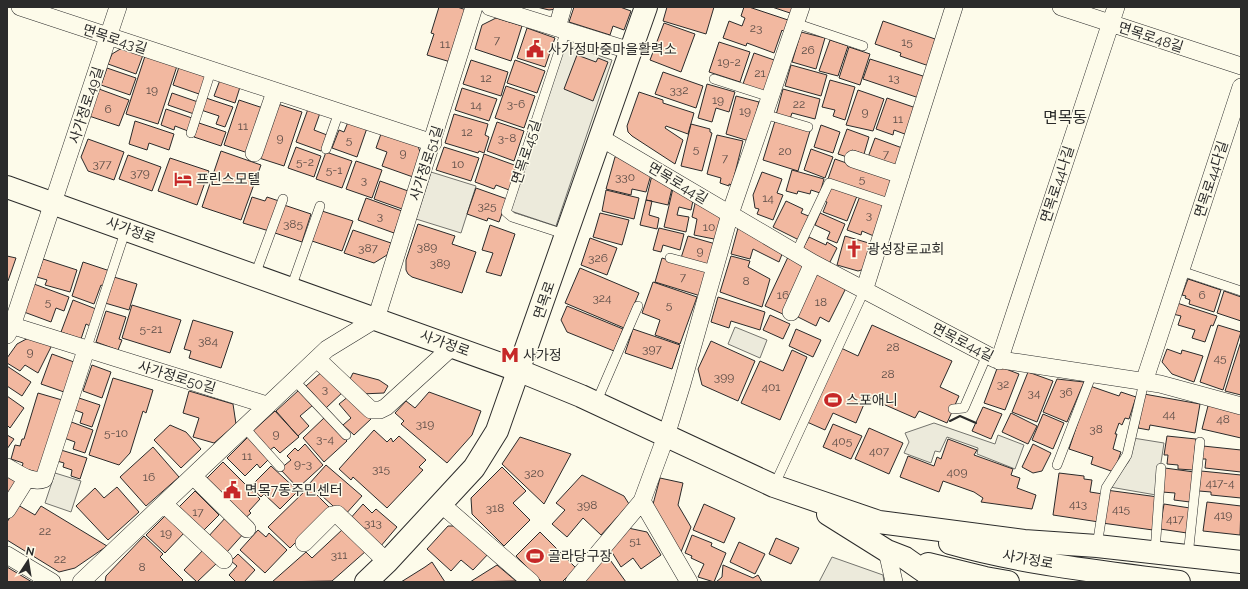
<svg xmlns="http://www.w3.org/2000/svg" width="1248" height="589" font-family="Raleway,'Noto Sans KR',sans-serif">
<style>
.parking{fill:#eceadb;stroke:#74746e}
.building{fill:#f2b8a0;stroke:#2b2b2b}
.lines{fill:none;stroke-linecap:round;stroke-linejoin:round}
.service-casing{stroke:#2b2b2b;stroke-width:10}
.minor-casing{stroke:#2b2b2b;stroke-width:18}
.tertiary-casing{stroke:#2b2b2b;stroke-width:24}
.secondary-casing{stroke:#2b2b2b;stroke-width:24}
.service{stroke:#fdfbea;stroke-width:9}
.minor{stroke:#fdfbea;stroke-width:17}
.tertiary{stroke:#fdfbea;stroke-width:22}
.secondary{stroke:#fdfbea;stroke-width:22}
.wall{stroke:#2b2b2b;stroke-width:2}
.labels{text-anchor:middle;dominant-baseline:central;stroke-width:3;stroke-linejoin:round;paint-order:stroke}
.number-label{font-size:12px;fill:#5d4e48}
.street-label{font-size:14px;fill:#2b2b2b;stroke:#fdfbea}
.poi-label{font-size:14px;fill:#2b2b2b;stroke:#fdfbea;text-anchor:start}
.quarter-label{font-size:16px;fill:#2b2b2b;stroke:#fdfbea}
</style>
<rect width="100%" height="100%" fill="#fdfbea"/>
<path class="parking" d="M 565,44 L 612,60 L 556,226 L 508,210 Z
M 431,172 L 476,186 L 461,233 L 416,219 Z
M 735,327 L 767,340 L 760,358 L 728,344 Z
M 934,423 L 995,444 L 998,435 L 1024,445 L 1015,469 L 977,454 L 978,448 L 947,437 L 940,452 L 935,451 L 931,463 L 904,453 L 909,442 L 905,433 Z
M 1133,438 L 1164,443 L 1156,495 L 1110,487 L 1129,461 Z
M 55,473 L 81,481 L 71,512 L 45,503 Z
M 832,557 L 883,575 L 884,582 L 819,582 Z"/>
<path class="building" d="M 439,7 L 457,7 L 470,11 L 454,63 L 427,55 L 434,34 L 431,33 Z
M 537,7 L 558,7 L 557,9 L 549,10 Z
M 574,7 L 620,7 L 631,11 L 624,30 L 613,26 L 610,35 L 569,22 Z
M 667,7 L 714,7 L 706,34 L 663,21 Z
M 744,7 L 749,7 L 788,20 L 784,32 L 782,30 L 774,53 L 747,43 L 746,46 L 723,38 L 729,21 L 742,26 L 745,18 L 741,16 Z
M 772,7 L 795,7 L 793,14 Z
M 496,18 L 522,26 L 511,61 L 475,49 L 482,25 Z
M 883,21 L 938,40 L 929,66 L 900,56 L 901,53 L 875,44 Z
M 664,23 L 695,34 L 681,72 L 650,60 Z
M 527,28 L 555,38 L 545,67 L 517,58 Z
M 801,32 L 825,38 L 816,69 L 792,62 Z
M 830,40 L 848,46 L 838,76 L 819,71 Z
M 719,42 L 750,52 L 740,82 L 709,72 Z
M 849,47 L 870,54 L 860,85 L 839,78 Z
M 122,48 L 143,55 L 136,74 L 108,64 L 112,54 Z
M 754,53 L 777,61 L 767,92 L 743,84 Z
M 577,55 L 596,62 L 598,58 L 608,62 L 593,101 L 564,89 Z
M 145,56 L 177,66 L 158,124 L 126,114 Z
M 870,59 L 926,77 L 919,98 L 863,79 Z
M 471,60 L 508,72 L 501,96 L 463,84 Z
M 515,60 L 545,71 L 537,93 L 507,83 Z
M 791,65 L 827,75 L 821,96 L 785,86 Z
M 179,67 L 206,77 L 199,94 L 173,85 Z
M 107,68 L 136,78 L 130,95 L 101,85 Z
M 663,72 L 703,86 L 696,108 L 655,94 Z
M 220,80 L 240,87 L 235,103 L 214,96 Z
M 830,80 L 855,87 L 845,120 L 833,116 L 835,110 L 822,107 Z
M 707,84 L 735,92 L 729,112 L 716,108 L 712,122 L 698,118 Z
M 506,86 L 535,96 L 524,128 L 495,118 Z
M 462,88 L 497,99 L 489,121 L 455,110 Z
M 99,89 L 129,100 L 119,126 L 89,116 Z
M 783,89 L 820,99 L 815,119 L 792,113 L 790,119 L 776,115 Z
M 858,90 L 884,99 L 873,131 L 846,125 Z
M 639,92 L 663,100 L 663,103 L 694,113 L 688,134 L 666,126 L 665,128 L 683,140 L 675,164 L 632,136 L 628,132 L 627,126 Z
M 172,93 L 198,102 L 194,114 L 168,105 Z
M 736,96 L 759,102 L 749,141 L 726,134 Z
M 206,98 L 233,107 L 225,127 L 216,124 L 219,116 L 201,110 Z
M 887,98 L 919,109 L 910,136 L 894,130 L 893,135 L 876,129 Z
M 239,100 L 263,108 L 248,153 L 224,145 Z
M 278,104 L 302,112 L 284,166 L 259,158 Z
M 166,109 L 192,118 L 188,131 L 175,126 L 174,130 L 161,125 Z
M 308,109 L 320,113 L 314,130 L 327,135 L 321,151 L 296,142 Z
M 454,114 L 488,124 L 485,135 L 489,137 L 484,153 L 479,151 L 478,153 L 445,143 Z
M 135,121 L 174,134 L 169,150 L 149,143 L 147,150 L 129,144 Z
M 775,121 L 810,131 L 798,171 L 763,160 Z
M 348,122 L 367,128 L 357,157 L 332,148 L 339,130 L 344,132 Z
M 497,122 L 524,131 L 514,161 L 487,151 Z
M 199,123 L 226,132 L 221,146 L 194,137 Z
M 691,124 L 710,129 L 710,132 L 712,133 L 702,171 L 681,166 Z
M 821,125 L 840,132 L 833,153 L 814,147 Z
M 847,129 L 869,137 L 864,154 L 852,150 L 850,158 L 838,154 Z
M 382,131 L 417,143 L 421,155 L 413,177 L 382,166 L 387,152 L 376,148 Z
M 717,135 L 743,141 L 732,185 L 729,184 L 729,186 L 720,183 L 721,178 L 707,174 Z
M 875,138 L 905,149 L 898,170 L 867,160 Z
M 88,139 L 124,152 L 114,180 L 88,171 L 81,157 Z
M 296,147 L 321,156 L 314,177 L 288,168 Z
M 444,147 L 479,158 L 471,181 L 436,170 Z
M 811,149 L 833,157 L 825,178 L 804,170 Z
M 221,151 L 261,165 L 241,220 L 202,207 Z
M 326,152 L 352,161 L 342,188 L 316,179 Z
M 484,154 L 517,166 L 509,190 L 496,185 L 494,189 L 475,182 Z
M 624,154 L 652,171 L 646,192 L 632,189 L 631,195 L 606,189 L 615,157 Z
M 128,155 L 161,167 L 152,191 L 119,179 Z
M 170,158 L 209,171 L 197,205 L 158,191 Z
M 835,159 L 895,180 L 889,199 L 828,179 Z
M 356,161 L 382,170 L 372,198 L 346,189 Z
M 792,170 L 824,179 L 820,193 L 811,190 L 810,194 L 798,191 L 797,194 L 786,191 Z
M 653,171 L 673,184 L 668,205 L 646,200 Z
M 762,172 L 782,179 L 777,193 L 783,195 L 773,220 L 757,214 L 759,209 L 755,208 L 753,195 Z
M 380,181 L 411,192 L 405,210 L 374,199 Z
M 674,184 L 694,196 L 691,210 L 679,207 L 677,215 L 689,217 L 686,232 L 664,227 Z
M 830,186 L 857,196 L 847,221 L 823,212 L 827,202 L 824,201 Z
M 476,188 L 507,199 L 499,222 L 488,218 L 487,221 L 467,214 Z
M 606,190 L 639,198 L 634,219 L 602,211 Z
M 860,196 L 888,207 L 876,237 L 862,231 L 861,235 L 847,230 Z
M 252,197 L 265,201 L 267,197 L 279,201 L 269,231 L 243,223 Z
M 366,198 L 402,211 L 394,233 L 358,220 Z
M 696,199 L 724,219 L 719,240 L 694,235 L 697,219 L 692,217 Z
M 646,200 L 652,201 L 649,215 L 659,218 L 657,229 L 640,225 Z
M 786,201 L 803,209 L 801,213 L 811,217 L 799,240 L 773,227 Z
M 284,205 L 311,214 L 302,242 L 275,233 Z
M 322,211 L 353,221 L 342,251 L 312,241 Z
M 600,213 L 629,220 L 622,245 L 593,237 Z
M 820,213 L 845,224 L 837,243 L 827,239 L 830,232 L 815,225 Z
M 418,224 L 455,236 L 452,244 L 476,252 L 462,293 L 412,277 L 408,274 L 406,270 L 406,260 Z
M 490,225 L 515,234 L 501,276 L 486,272 L 493,253 L 482,250 Z
M 659,228 L 684,234 L 680,250 L 663,245 L 661,252 L 653,250 Z
M 738,228 L 784,249 L 779,262 L 753,249 L 750,259 L 731,254 Z
M 353,230 L 391,243 L 387,255 L 374,263 L 344,253 Z
M 688,236 L 719,245 L 712,267 L 681,258 Z
M 845,236 L 872,244 L 865,269 L 858,271 L 837,265 Z
M 809,237 L 826,245 L 827,242 L 837,248 L 829,264 L 802,250 Z
M 590,238 L 617,248 L 607,275 L 581,265 Z
M 7,256 L 16,258 L 8,281 L 7,281 Z
M 731,256 L 750,261 L 748,267 L 770,279 L 762,307 L 720,292 Z
M 788,257 L 807,266 L 785,315 L 765,306 Z
M 662,258 L 711,273 L 704,297 L 655,282 Z
M 43,259 L 77,270 L 70,292 L 45,285 L 47,280 L 37,277 Z
M 83,262 L 110,271 L 105,287 L 101,285 L 94,304 L 72,296 Z
M 580,268 L 639,293 L 624,328 L 565,303 Z
M 817,274 L 846,288 L 829,322 L 820,317 L 816,326 L 796,316 Z
M 114,277 L 137,284 L 129,310 L 105,303 Z
M 1188,279 L 1221,290 L 1214,312 L 1189,304 L 1190,300 L 1185,298 L 1186,296 L 1182,295 Z
M 653,282 L 697,297 L 680,344 L 655,335 L 660,320 L 642,313 Z
M 34,284 L 69,297 L 64,311 L 56,308 L 51,322 L 24,312 Z
M 1224,291 L 1241,297 L 1241,321 L 1217,313 Z
M 718,297 L 765,312 L 760,330 L 731,321 L 729,328 L 711,322 Z
M 73,300 L 96,309 L 90,326 L 86,324 L 81,339 L 61,332 Z
M 1177,303 L 1217,316 L 1213,326 L 1211,325 L 1205,342 L 1192,338 L 1195,330 L 1178,325 L 1181,316 L 1173,314 Z
M 132,305 L 181,320 L 170,353 L 122,338 Z
M 567,306 L 623,329 L 614,351 L 567,332 L 561,320 Z
M 106,311 L 126,317 L 119,339 L 122,340 L 118,350 L 96,342 Z
M 770,315 L 790,324 L 783,339 L 763,330 Z
M 193,320 L 233,332 L 221,368 L 189,358 L 191,351 L 184,349 Z
M 872,325 L 952,361 L 940,387 L 959,396 L 947,423 L 919,411 L 915,418 L 867,397 L 856,423 L 833,413 L 825,430 L 807,422 L 841,348 L 858,356 Z
M 1218,325 L 1241,332 L 1223,390 L 1200,382 Z
M 633,329 L 680,345 L 672,369 L 625,353 Z
M 796,329 L 821,340 L 813,357 L 789,346 Z
M 32,336 L 52,345 L 38,373 L 25,365 L 20,371 L 7,363 L 7,358 L 17,344 Z
M 711,341 L 755,361 L 738,401 L 702,385 L 698,369 Z
M 1241,341 L 1241,395 L 1225,391 Z
M 1167,349 L 1181,354 L 1182,350 L 1203,356 L 1194,382 L 1172,374 L 1162,362 Z
M 792,350 L 807,357 L 780,420 L 741,403 L 760,361 L 783,371 Z
M 52,354 L 74,362 L 64,392 L 41,384 Z
M 92,365 L 111,372 L 102,398 L 83,391 Z
M 7,366 L 31,382 L 22,396 L 7,386 Z
M 998,366 L 1019,374 L 1005,410 L 984,403 Z
M 324,370 L 344,391 L 326,408 L 306,386 Z
M 1028,372 L 1053,381 L 1037,422 L 1012,412 Z
M 353,373 L 379,380 L 388,386 L 384,393 L 361,394 L 349,381 Z
M 113,378 L 153,390 L 146,413 L 143,411 L 130,453 L 119,465 L 89,455 Z
M 1057,379 L 1084,382 L 1067,422 L 1043,412 Z
M 1090,386 L 1119,396 L 1121,392 L 1136,397 L 1129,419 L 1125,418 L 1122,425 L 1119,423 L 1115,434 L 1117,434 L 1113,449 L 1121,452 L 1114,472 L 1091,464 L 1093,457 L 1069,449 Z
M 299,390 L 313,405 L 300,416 L 309,426 L 298,436 L 276,411 Z
M 189,391 L 233,404 L 236,424 L 214,443 L 193,437 L 199,418 L 183,413 Z
M 429,392 L 481,411 L 472,435 L 447,463 L 401,424 L 404,421 L 395,413 L 406,401 L 415,408 Z
M 38,393 L 62,400 L 40,473 L 22,468 L 23,463 L 11,459 L 15,445 L 20,446 L 22,439 L 24,439 Z
M 1144,394 L 1200,404 L 1195,433 L 1150,425 L 1149,430 L 1138,428 Z
M 7,396 L 24,408 L 10,428 L 7,425 Z
M 349,396 L 371,419 L 354,435 L 343,425 L 351,418 L 339,404 Z
M 76,397 L 100,405 L 92,427 L 80,423 L 83,413 L 72,409 Z
M 1209,402 L 1241,410 L 1241,438 L 1202,429 Z
M 983,407 L 1002,414 L 991,439 L 972,431 Z
M 275,411 L 299,437 L 280,453 L 274,447 L 270,450 L 253,431 Z
M 1011,413 L 1037,426 L 1028,444 L 1002,432 Z
M 1043,414 L 1064,423 L 1053,449 L 1032,440 Z
M 325,417 L 347,441 L 324,462 L 303,438 Z
M 66,420 L 93,430 L 85,453 L 73,449 L 75,442 L 64,438 Z
M 833,424 L 862,436 L 851,459 L 823,447 Z
M 170,425 L 186,432 L 201,449 L 181,468 L 154,440 Z
M 869,428 L 903,443 L 889,474 L 855,459 Z
M 374,430 L 387,442 L 391,438 L 393,442 L 399,436 L 426,460 L 419,467 L 423,470 L 387,508 L 353,477 L 351,480 L 339,469 Z
M 7,435 L 14,439 L 7,449 Z
M 1167,436 L 1196,439 L 1193,470 L 1178,469 L 1178,465 L 1167,464 L 1168,455 L 1164,455 Z
M 248,437 L 269,459 L 260,468 L 257,464 L 245,476 L 227,458 Z
M 520,437 L 571,454 L 544,504 L 502,464 Z
M 948,439 L 977,450 L 974,455 L 1013,469 L 1011,475 L 1020,478 L 1017,488 L 1036,495 L 1032,509 L 981,502 L 983,498 L 974,492 L 943,481 L 939,492 L 900,477 L 908,456 L 934,466 L 937,457 L 941,459 Z
M 305,444 L 323,465 L 298,488 L 280,469 L 291,460 L 287,456 L 295,448 L 298,451 Z
M 1033,444 L 1051,453 L 1042,471 L 1033,473 L 1022,467 Z
M 1203,446 L 1241,450 L 1241,472 L 1205,468 L 1206,459 L 1202,459 Z
M 153,447 L 179,477 L 146,506 L 120,477 Z
M 61,450 L 87,458 L 80,479 L 71,476 L 72,470 L 63,467 L 64,463 L 57,461 Z
M 223,462 L 260,499 L 249,511 L 251,513 L 242,521 L 204,481 Z
M 326,465 L 362,496 L 344,516 L 309,484 Z
M 271,466 L 298,491 L 280,509 L 264,494 L 261,497 L 250,487 Z
M 502,467 L 526,491 L 513,503 L 530,520 L 504,546 L 472,514 L 471,498 Z
M 1165,468 L 1194,472 L 1190,502 L 1174,500 L 1175,493 L 1162,492 Z
M 1201,471 L 1241,475 L 1241,498 L 1211,495 L 1211,492 L 1199,491 Z
M 1059,473 L 1084,476 L 1084,479 L 1092,480 L 1090,492 L 1103,494 L 1099,522 L 1053,515 Z
M 7,474 L 17,480 L 7,496 Z
M 582,475 L 624,496 L 629,504 L 601,535 L 583,518 L 567,537 L 552,524 L 565,510 L 556,503 Z
M 660,478 L 683,483 L 678,505 L 691,527 L 681,552 L 652,508 Z
M 117,487 L 139,512 L 108,540 L 76,506 L 95,488 L 104,498 Z
M 309,487 L 330,508 L 290,548 L 268,527 Z
M 1106,490 L 1158,497 L 1153,530 L 1102,523 Z
M 195,491 L 219,515 L 201,533 L 177,509 Z
M 1207,502 L 1241,506 L 1240,535 L 1203,531 Z
M 363,504 L 372,513 L 376,509 L 397,527 L 380,547 L 349,520 Z
M 704,504 L 735,518 L 724,543 L 693,530 Z
M 1164,504 L 1190,508 L 1187,533 L 1160,529 Z
M 18,505 L 35,515 L 41,506 L 107,546 L 75,568 L 59,572 L 7,540 L 7,522 Z
M 167,514 L 185,532 L 165,553 L 146,535 Z
M 227,516 L 245,532 L 227,552 L 207,538 Z
M 448,526 L 461,526 L 490,552 L 473,570 L 461,560 L 451,571 L 427,549 Z
M 628,528 L 647,532 L 661,555 L 641,569 L 633,558 L 621,567 L 610,549 Z
M 343,529 L 366,551 L 332,581 L 272,582 L 306,552 L 312,558 Z
M 258,530 L 266,537 L 269,533 L 287,550 L 265,573 L 240,550 Z
M 540,532 L 576,568 L 562,582 L 542,582 L 516,556 Z
M 692,535 L 712,543 L 711,546 L 726,553 L 714,582 L 698,577 L 704,564 L 691,558 L 692,556 L 685,553 Z
M 144,536 L 163,554 L 160,557 L 183,580 L 181,582 L 105,582 L 106,576 Z
M 776,538 L 799,548 L 791,564 L 769,554 Z
M 739,542 L 765,554 L 755,574 L 730,562 Z
M 204,549 L 218,562 L 197,582 L 184,570 Z
M 238,554 L 255,570 L 244,582 L 236,582 L 229,575 L 237,566 L 231,561 Z
M 608,557 L 626,582 L 585,582 L 589,570 Z
M 432,562 L 445,582 L 401,582 L 425,567 Z
M 497,565 L 516,581 L 470,582 Z
M 723,565 L 753,578 L 758,575 L 762,582 L 716,582 L 722,577 Z
M 7,567 L 32,582 L 7,582 Z"/>
<g class="lines">
<g class="service-casing">
<path id="service" d="M 795,23 L 863,46
M 566,30 L 506,212 L 512,217 L 567,235
M 714,79 L 770,97
M 764,114 L 808,127
M 191,133 L 211,71
M 326,149 L 339,112
M 796,253 L 829,183 L 892,204
M 670,258 L 714,270
M 1181,271 L 1241,291
M 255,275 L 283,199
M 291,288 L 320,206
M 86,350 L 126,229
M 294,380 L 346,435
M 596,403 L 638,306
M 953,409 L 964,408 L 987,355
M 244,427 L 280,467
M 1057,465 L 1092,374
M 774,486 L 864,291
M 1097,546 L 1106,488 L 1127,455 L 1144,382
M 1155,552 L 1161,468
M 1188,556 L 1200,442"/>
</g>
<g class="minor-casing">
<path id="minor" d="M 20,7 L 433,143
M 490,7 L 631,51
M 1061,7 L 1241,66
M 557,28 L 563,7
M 601,138 L 813,263 L 995,359 L 1160,384 L 1241,406
M 254,153 L 275,92
M 853,159 L 901,175
M 864,291 L 954,7
M 791,312 L 813,263
M 7,324 L 267,405
M 7,335 L 12,326 L 118,7
M 317,359 L 371,410 L 380,410 L 386,407 L 453,346
M 999,361 L 1116,7
M 1144,382 L 1241,87
M 7,467 C 18,473 31,484 44,479 L 86,350
M 193,476 L 247,529
M 642,501 L 689,582
M 164,504 L 224,560
M 441,504 L 531,582
M 7,510 L 27,478
M 304,543 L 332,515 L 337,514 L 387,562
M 887,551 L 894,582
M 7,555 L 52,582
M 81,582 L 327,349 L 376,319 L 474,7
M 574,582 L 642,501 L 666,436 L 682,384 L 730,214 L 801,7"/>
</g>
<g class="tertiary-casing">
<path id="tertiary" d="M 366,582 L 387,562 L 474,468 L 497,431 L 646,7"/>
</g>
<g class="secondary-casing">
<path id="secondary" d="M 7,187 L 520,371 L 581,396 L 774,486 L 879,522 L 1024,541 L 1097,546 L 1241,562
M 828,514 L 887,551 L 905,558 L 932,577 L 946,582
M 950,543 C 1024,564 1103,572 1179,582
M 928,564 L 985,578 L 1008,582"/>
</g>
<use href="#service" class="service"/>
<use href="#minor" class="minor"/>
<use href="#tertiary" class="tertiary"/>
<use href="#secondary" class="secondary"/>
<path class="wall" d="M 950,421 L 960,416 L 976,423"/>
</g>
<defs>
<g id="civic-bare" transform="scale(1.38)"><path d="M-.6-6.5H3V-4.5H.6V-3L4-1V1h2V6H-6V1h2V-1L-.6-3ZM-1.2 2.5V6h2.4V2.5Z" fill="#c62828" stroke="#fdfbea" stroke-width="2.5" paint-order="stroke"/></g>
<g id="hotel-bare" transform="scale(1.38)"><path d="M-6-4.5h1.5V1H6V5H4.5V3h-9V5H-6ZM-4 0a1.8 1.8 0 1 1 3.6 0ZM.5 0V-2.5h3Q6-2.5 6 0Z" fill="#c62828" stroke="#fdfbea" stroke-width="2.5" paint-order="stroke"/></g>
<g id="church-bare" transform="scale(1.38)"><path d="M-1.2-6h2.4v3.5h3.3v2.4h-3.3V6h-2.4V-.1h-3.3v-2.4h3.3Z" fill="#c62828" stroke="#fdfbea" stroke-width="2.5" paint-order="stroke"/></g>
<g id="metro-bare" transform="scale(1.38)"><path d="M-5.5 5V-5H-3L0 0L3-5H5.5V5H3V-.5L0 4L-3-.5V5Z" fill="#c62828" stroke="#fdfbea" stroke-width="2.5" paint-order="stroke"/></g>
<g id="stadium-bare" transform="scale(1.38)"><path d="M0-5a6.5 5 0 1 0 0 10a6.5 5 0 1 0 0-10ZM-3.5-1.8h7v3.6h-7Z" fill="#c62828" stroke="#fdfbea" stroke-width="2.5" paint-order="stroke"/></g>
</defs>
<g fill-rule="evenodd">
<use href="#civic-bare" x="535" y="49"/>
<use href="#hotel-bare" x="183" y="179"/>
<use href="#church-bare" x="854" y="249"/>
<use href="#metro-bare" x="510" y="355"/>
<use href="#stadium-bare" x="833" y="400"/>
<use href="#civic-bare" x="232" y="490"/>
<use href="#stadium-bare" x="535" y="556"/>
</g>
<g class="labels">
<g class="number-label">
<text x="756" y="28">23</text>
<text x="497" y="40">7</text>
<text x="907" y="42">15</text>
<text x="445" y="44">11</text>
<text x="808" y="50">26</text>
<text x="729" y="62">19-2</text>
<text x="760" y="73">21</text>
<text x="486" y="78">12</text>
<text x="894" y="78">13</text>
<text x="152" y="90">19</text>
<text x="679" y="90">332</text>
<text x="718" y="100">19</text>
<text x="516" y="104">3-6</text>
<text x="799" y="104">22</text>
<text x="476" y="105">14</text>
<text x="108" y="109">6</text>
<text x="745" y="111">19</text>
<text x="865" y="112">9</text>
<text x="898" y="119">11</text>
<text x="243" y="126">11</text>
<text x="467" y="132">12</text>
<text x="280" y="138">9</text>
<text x="507" y="138">3-8</text>
<text x="349" y="140">5</text>
<text x="696" y="149">5</text>
<text x="785" y="151">20</text>
<text x="403" y="153">9</text>
<text x="886" y="154">7</text>
<text x="725" y="158">7</text>
<text x="305" y="162">5-2</text>
<text x="102" y="164">377</text>
<text x="458" y="164">10</text>
<text x="334" y="170">5-1</text>
<text x="140" y="173">379</text>
<text x="625" y="177">330</text>
<text x="862" y="179">5</text>
<text x="364" y="180">3</text>
<text x="768" y="198">14</text>
<text x="487" y="206">325</text>
<text x="869" y="215">3</text>
<text x="380" y="216">3</text>
<text x="293" y="224">385</text>
<text x="709" y="227">10</text>
<text x="427" y="247">389</text>
<text x="368" y="248">387</text>
<text x="700" y="251">9</text>
<text x="598" y="258">326</text>
<text x="440" y="263">389</text>
<text x="683" y="277">7</text>
<text x="746" y="281">8</text>
<text x="783" y="295">16</text>
<text x="1202" y="295">6</text>
<text x="602" y="298">324</text>
<text x="48" y="302">5</text>
<text x="821" y="302">18</text>
<text x="669" y="305">5</text>
<text x="151" y="329">5-21</text>
<text x="208" y="341">384</text>
<text x="893" y="347">28</text>
<text x="652" y="349">397</text>
<text x="30" y="352">9</text>
<text x="1220" y="358">45</text>
<text x="888" y="374">28</text>
<text x="724" y="377">399</text>
<text x="1003" y="384">32</text>
<text x="771" y="387">401</text>
<text x="325" y="389">3</text>
<text x="1066" y="392">36</text>
<text x="1034" y="393">34</text>
<text x="1169" y="414">44</text>
<text x="1223" y="419">48</text>
<text x="425" y="424">319</text>
<text x="1096" y="429">38</text>
<text x="116" y="433">5-10</text>
<text x="276" y="434">9</text>
<text x="325" y="439">3-4</text>
<text x="842" y="441">405</text>
<text x="879" y="451">407</text>
<text x="247" y="456">11</text>
<text x="303" y="464">9-3</text>
<text x="381" y="469">315</text>
<text x="957" y="472">409</text>
<text x="534" y="473">320</text>
<text x="149" y="477">16</text>
<text x="1220" y="483">417-4</text>
<text x="1078" y="504">413</text>
<text x="587" y="505">398</text>
<text x="495" y="508">318</text>
<text x="1121" y="509">415</text>
<text x="198" y="512">17</text>
<text x="1223" y="515">419</text>
<text x="1175" y="519">417</text>
<text x="373" y="523">313</text>
<text x="45" y="531">22</text>
<text x="166" y="533">19</text>
<text x="635" y="541">51</text>
<text x="339" y="555">311</text>
<text x="60" y="559">22</text>
<text x="142" y="567">8</text>
</g>
<g class="street-label">
<text transform="translate(1151 37) rotate(18)">면목로48길</text>
<text transform="translate(115 39) rotate(18)">면목로43길</text>
<text transform="translate(86 105) rotate(-72)">사가정로49길</text>
<text transform="translate(526 152) rotate(-72)">면목로45길</text>
<text transform="translate(426 163) rotate(-72)">사가정로51길</text>
<text transform="translate(1211 179) rotate(-72)">면목로44다길</text>
<text transform="translate(678 183) rotate(31)">면목로44길</text>
<text transform="translate(1057 184) rotate(-72)">면목로44나길</text>
<text transform="translate(131 230) rotate(20)">사가정로</text>
<text transform="translate(544 300) rotate(-71)">면목로</text>
<text transform="translate(963 342) rotate(27)">면목로44길</text>
<text transform="translate(445 343) rotate(20)">사가정로</text>
<text transform="translate(177 377) rotate(17)">사가정로50길</text>
<text transform="translate(1028 559) rotate(10)">사가정로</text>
</g>
<g class="poi-label">
<text x="548" y="49">사가정마중마을활력소</text>
<text x="196" y="179">프린스모텔</text>
<text x="867" y="249">광성장로교회</text>
<text x="523" y="355">사가정</text>
<text x="846" y="400">스포애니</text>
<text x="245" y="490">면목7동주민센터</text>
<text x="548" y="556">골라당구장</text>
</g>
<g class="quarter-label">
<text x="1065" y="117">면목동</text>
</g>
</g>
<rect width="1248" height="589" fill="none" stroke="#2b2b2b" stroke-width="16"/>
<g transform="translate(28 561) rotate(12)" stroke="#fdfbea" stroke-width="3" paint-order="stroke">
<path d="M0-3L7 15L0 10L-7 15Z" fill="#2b2b2b"/>
<text y="-6" font-size="11" font-weight="bold" text-anchor="middle" fill="#2b2b2b">N</text>
</g>
</svg>
